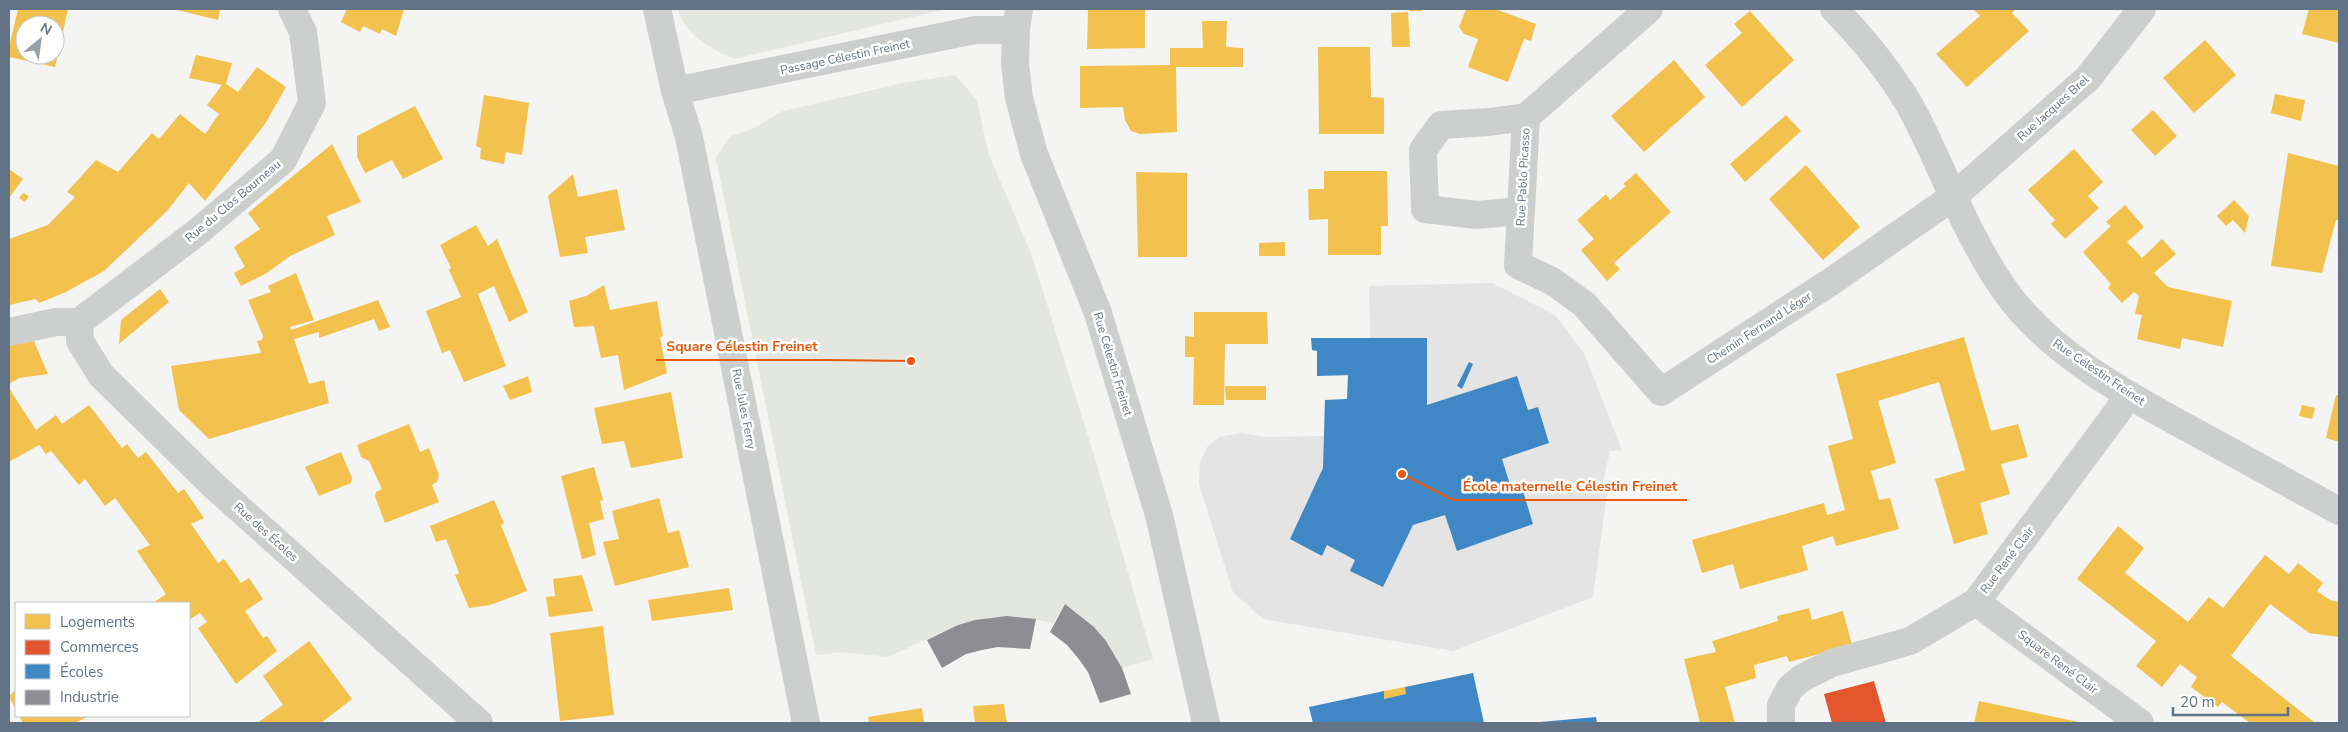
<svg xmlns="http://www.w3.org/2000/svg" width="2348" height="732" font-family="'Nunito Sans',sans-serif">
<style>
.built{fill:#e3e4e3}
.green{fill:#e3e7e0}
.homes{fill:#f2c14e;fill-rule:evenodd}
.shops{fill:#e4572e}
.schools{fill:#3f88c5}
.industry{fill:#8d8d92}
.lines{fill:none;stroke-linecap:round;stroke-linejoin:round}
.minor{stroke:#cdcfcf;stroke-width:28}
.labels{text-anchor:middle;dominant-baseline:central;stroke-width:5;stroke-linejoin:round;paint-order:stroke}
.street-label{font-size:12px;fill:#627385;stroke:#fff}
.leader{fill:none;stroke:#e8590c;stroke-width:2}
.callout-dot{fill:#e8590c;stroke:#fff;stroke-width:2}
.callout-label{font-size:14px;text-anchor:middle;font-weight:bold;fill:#e8590c;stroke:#fff;stroke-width:5;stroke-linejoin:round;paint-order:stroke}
</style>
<rect width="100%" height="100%" fill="#f4f4f2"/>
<path class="built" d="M 1492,283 L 1555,315 L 1584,353 L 1622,450 L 1610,451 L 1602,486 L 1607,493 L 1593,597 L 1453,651 L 1263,619 L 1233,592 L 1199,484 L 1200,463 L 1207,447 L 1220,437 L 1240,433 L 1266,437 L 1324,436 L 1325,400 L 1347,399 L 1348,376 L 1317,376 L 1317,351 L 1312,350 L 1311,338 L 1370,338 L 1369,286 Z"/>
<path class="green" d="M 678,9 L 946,9 L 734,59 C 712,49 684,35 678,9 Z
M 955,75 L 977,100 L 988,152 L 1032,256 L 1097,465 L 1153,659 L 1122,668 C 1108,641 1090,622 1065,604 L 1053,623 L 1021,617 L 992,617 L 958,625 L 888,657 L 842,652 L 816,655 L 716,158 L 729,137 L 752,129 L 783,111 L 903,83 Z"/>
<path class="homes" d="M 18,9 L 68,9 L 55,67 L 9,57 L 9,47 ZM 25,25 L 55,25 L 55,55 L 25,55 Z
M 173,9 L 220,9 L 218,20 Z
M 347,9 L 404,9 L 396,36 L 382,29 L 380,34 L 363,26 L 360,32 L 341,22 Z
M 1088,9 L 1145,9 L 1145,48 L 1087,49 Z
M 1409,9 L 1422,9 L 1422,11 L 1409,11 Z
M 1466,9 L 1495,9 L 1536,24 L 1531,41 L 1524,39 L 1508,82 L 1468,67 L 1478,39 L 1464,34 L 1459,27 Z
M 1973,9 L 2016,9 L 2012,13 L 2029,31 L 1967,87 L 1936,54 L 1980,16 Z
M 2309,9 L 2339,9 L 2339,43 L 2302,34 Z
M 1750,11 L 1794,60 L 1742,107 L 1705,65 L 1742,33 L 1734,24 Z
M 1408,12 L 1410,47 L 1392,47 L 1391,13 Z
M 1202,21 L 1227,21 L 1226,47 L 1243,48 L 1243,67 L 1176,67 L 1177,132 L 1140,134 L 1131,131 L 1125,120 L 1123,107 L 1080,108 L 1080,66 L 1170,65 L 1170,48 L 1203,48 Z
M 2205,40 L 2236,75 L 2194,113 L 2163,78 Z
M 1318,47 L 1370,47 L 1371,97 L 1384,98 L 1384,134 L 1319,134 Z
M 196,55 L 232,63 L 226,84 L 238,92 L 257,67 L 286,87 L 265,124 L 205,201 L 189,183 L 167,211 L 104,271 L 66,292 L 39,303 L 36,299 L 9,305 L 9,239 L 48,225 L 75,197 L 67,192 L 96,160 L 118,172 L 152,133 L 159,139 L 180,114 L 205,134 L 219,114 L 207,105 L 222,85 L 189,78 Z
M 1674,60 L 1705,97 L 1644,152 L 1611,116 Z
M 2275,94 L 2305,100 L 2301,121 L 2271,113 Z
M 484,95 L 529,103 L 522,155 L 506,152 L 504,164 L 480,159 L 481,148 L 476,146 Z
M 415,106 L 443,159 L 403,179 L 392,160 L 365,173 L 357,157 L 357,136 Z
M 2153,110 L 2177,136 L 2155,156 L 2131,130 Z
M 1786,115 L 1801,131 L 1745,182 L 1730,164 Z
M 332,144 L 361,202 L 327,216 L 335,235 L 290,256 L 267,273 L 241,286 L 234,273 L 245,267 L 234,247 L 260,229 L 248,213 Z
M 2074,149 L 2103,182 L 2088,196 L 2099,208 L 2065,239 L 2051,224 L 2055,220 L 2028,190 Z
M 2288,153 L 2339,166 L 2339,220 L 2336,220 L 2322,273 L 2271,266 Z
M 1806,165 L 1860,227 L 1823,260 L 1769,199 Z
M 9,169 L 23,179 L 9,198 Z
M 1324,171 L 1387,171 L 1388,226 L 1381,226 L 1381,255 L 1328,255 L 1328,219 L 1309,220 L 1308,189 L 1324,189 Z
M 1136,172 L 1187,173 L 1187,257 L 1138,257 Z
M 1636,173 L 1671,212 L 1614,263 L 1620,269 L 1607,281 L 1581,250 L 1594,239 L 1577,220 L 1606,194 L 1610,200 L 1626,186 L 1623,184 Z
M 573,174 L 578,197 L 617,189 L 625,230 L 585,237 L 588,253 L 560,257 L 548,196 Z
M 23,193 L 29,196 L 25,202 L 19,198 Z
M 2234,200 L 2249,216 L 2245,233 L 2233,220 L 2226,226 L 2217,216 Z
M 2125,205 L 2144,227 L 2127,242 L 2142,258 L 2162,239 L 2176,254 L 2154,273 L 2168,287 L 2232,301 L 2223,347 L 2182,338 L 2180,349 L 2137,339 L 2142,315 L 2135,314 L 2139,296 L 2134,292 L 2122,303 L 2108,288 L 2111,284 L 2083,252 L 2111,226 L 2106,222 Z
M 476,225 L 488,246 L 497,239 L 528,312 L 509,322 L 494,286 L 478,294 L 506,366 L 464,382 L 450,350 L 442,353 L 426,311 L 461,297 L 449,270 L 451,268 L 440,245 Z
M 1285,242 L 1285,256 L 1259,256 L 1259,243 Z
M 296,273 L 314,320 L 290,327 L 291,330 L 378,300 L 390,327 L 379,331 L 374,319 L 319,338 L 319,332 L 294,339 L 309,384 L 324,380 L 329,403 L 209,439 L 179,410 L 171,366 L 261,353 L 257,341 L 262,340 L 263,336 L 248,300 L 271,292 L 268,286 Z
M 604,285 L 610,310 L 657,301 L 663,336 L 660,337 L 667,373 L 624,390 L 618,355 L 601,358 L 594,326 L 574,327 L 569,301 L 586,296 Z
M 160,289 L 169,302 L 119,344 L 121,320 Z
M 1194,312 L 1267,312 L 1268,344 L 1225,344 L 1224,405 L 1193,405 L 1194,357 L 1185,357 L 1185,336 L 1194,337 Z
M 1964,337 L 1991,431 L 2018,424 L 2028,457 L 2001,464 L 2010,494 L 1980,503 L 1988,534 L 1954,544 L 1935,479 L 1965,470 L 1939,382 L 1878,401 L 1896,463 L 1871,471 L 1879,500 L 1890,498 L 1899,529 L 1836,546 L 1833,536 L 1802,546 L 1808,570 L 1740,589 L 1733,564 L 1702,573 L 1692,540 L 1824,503 L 1827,515 L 1845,510 L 1828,446 L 1853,439 L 1836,374 Z
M 33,339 L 48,374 L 19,378 L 9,384 L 9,340 Z
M 528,376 L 532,392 L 510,400 L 503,386 Z
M 1225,386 L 1266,386 L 1266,400 L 1226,400 Z
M 9,388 L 36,430 L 56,415 L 62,424 L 89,405 L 122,448 L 127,444 L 138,458 L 146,452 L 178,493 L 184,489 L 204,518 L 191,524 L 218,563 L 224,559 L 241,583 L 249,578 L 263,599 L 245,611 L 263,638 L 267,636 L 277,651 L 236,684 L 198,628 L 207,622 L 200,613 L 189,620 L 189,603 L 153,603 L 166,594 L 137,551 L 150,545 L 115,498 L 105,506 L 85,479 L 79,485 L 51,451 L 46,454 L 39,445 L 9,462 Z
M 671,392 L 683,458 L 631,468 L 624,441 L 602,444 L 594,408 Z
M 2336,395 L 2339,396 L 2339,442 L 2326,438 Z
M 2302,405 L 2315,408 L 2312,419 L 2299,416 Z
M 409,424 L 420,452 L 429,448 L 439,475 L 437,482 L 432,485 L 439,502 L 385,523 L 375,496 L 376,492 L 382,489 L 369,461 L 361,457 L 357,445 Z
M 341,452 L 352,478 L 351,483 L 319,496 L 305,467 Z
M 594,467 L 603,500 L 600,501 L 604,519 L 589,523 L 596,555 L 582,559 L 561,476 Z
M 659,498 L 668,533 L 679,530 L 689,567 L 615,586 L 603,542 L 619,539 L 612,511 Z
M 494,500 L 504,523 L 501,525 L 527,591 L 490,605 L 469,608 L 455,575 L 459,573 L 446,539 L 436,542 L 430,526 Z
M 2118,526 L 2144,548 L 2125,573 L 2188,622 L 2209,597 L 2223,608 L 2265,555 L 2289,574 L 2298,563 L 2323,583 L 2317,591 L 2330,600 L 2339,602 L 2339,637 L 2309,633 L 2270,604 L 2231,656 L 2315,723 L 2250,723 L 2222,702 L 2218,707 L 2191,687 L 2197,677 L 2180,664 L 2162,687 L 2136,666 L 2156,641 L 2077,579 Z
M 582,575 L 593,611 L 549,617 L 546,597 L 555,596 L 553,579 Z
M 729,588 L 733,610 L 652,621 L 648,600 Z
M 1809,608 L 1812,620 L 1843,611 L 1852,645 L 1789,662 L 1787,656 L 1754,665 L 1756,678 L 1725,687 L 1735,723 L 1700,723 L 1684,659 L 1716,652 L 1712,641 L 1778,621 L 1777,616 Z
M 603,626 L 614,715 L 560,721 L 550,633 Z
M 309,641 L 352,699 L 321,723 L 257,723 L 283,705 L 263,676 Z
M 1405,687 L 1406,694 L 1384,699 L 1384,691 Z
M 16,690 L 16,710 L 9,696 Z
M 1979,701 L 2079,722 L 2079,723 L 1974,723 Z
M 1004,704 L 1007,723 L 975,723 L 973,706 Z
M 922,708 L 924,723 L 869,723 L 868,717 Z
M 19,716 L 87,716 L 87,717 L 75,723 L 23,723 Z"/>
<path class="shops" d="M 1874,681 L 1886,723 L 1832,723 L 1824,694 Z"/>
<path class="schools" d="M 1311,338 L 1427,338 L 1427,405 L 1517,376 L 1528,410 L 1538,407 L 1549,443 L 1502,459 L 1512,491 L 1522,488 L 1533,524 L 1457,551 L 1445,515 L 1413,525 L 1383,587 L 1350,571 L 1355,560 L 1327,545 L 1322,556 L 1290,539 L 1323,468 L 1325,400 L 1347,399 L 1348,375 L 1317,376 L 1317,351 L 1312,350 Z
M 1469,362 L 1473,364 L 1462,389 L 1457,386 Z
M 1473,673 L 1484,723 L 1313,723 L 1309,707 L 1384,691 L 1384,699 L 1397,696 L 1406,694 L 1405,687 Z
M 1596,717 L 1597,723 L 1540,723 L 1540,722 Z"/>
<path class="industry" d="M 1065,604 L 1094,627 L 1106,641 L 1122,668 L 1131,694 L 1100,703 L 1088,672 L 1078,658 L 1067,645 L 1050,632 Z
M 1007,616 L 1036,619 L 1030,649 L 998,647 L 982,650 L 966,654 L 942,668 L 927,640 L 958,625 L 975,620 Z"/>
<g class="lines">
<path class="minor" d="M 657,9 L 675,91 L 689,137 L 806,723
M 1019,9 L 1016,30 L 1015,64 L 1019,98 L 1034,154 L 1098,313 L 1159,515 L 1206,723
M 1649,9 L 1526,117 L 1518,265 L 1552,281 L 1584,304 L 1661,392 L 1832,281 L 1954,196 L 2088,78 L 2142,9
M 1834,9 C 1862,37 1898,81 1916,117 C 1945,174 1967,236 2004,289 C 2050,356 2136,400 2206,438 C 2250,462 2295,487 2339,511
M 675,91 L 975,30 L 1016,30
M 1521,211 L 1477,215 L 1425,209 L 1423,150 L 1441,125 L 1489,122 L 1526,117
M 79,322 L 80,341 L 101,375 L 213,485 L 479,723
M 79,322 L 195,234 L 283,160 L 312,103 L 303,32 L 292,9
M 9,332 L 56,322 L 79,322
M 1976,602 L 2140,723
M 1781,723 L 1781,705 L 1790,688 L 1802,678 L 1832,663 L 1910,641 L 1976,602 L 2118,411 L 2128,394"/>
</g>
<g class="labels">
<g class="street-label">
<text transform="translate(845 57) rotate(-12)">Passage Célestin Freinet</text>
<text transform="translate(2053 108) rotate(-42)">Rue Jacques Brel</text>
<text transform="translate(1523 177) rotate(-87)">Rue Pablo Picasso</text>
<text transform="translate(233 201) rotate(-40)">Rue du Clos Bourneau</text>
<text transform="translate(1759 328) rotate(-33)">Chemin Fernand Léger</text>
<text transform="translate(1113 364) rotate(73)">Rue Célestin Freinet</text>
<text transform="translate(2099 372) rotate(34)">Rue Célestin Freinet</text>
<text transform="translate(744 409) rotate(79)">Rue Jules Ferry</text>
<text transform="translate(266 532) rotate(42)">Rue des Écoles</text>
<text transform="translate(2007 560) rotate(-53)">Rue René Clair</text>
<text transform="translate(2058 662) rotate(37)">Square René Clair</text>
</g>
</g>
<path class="leader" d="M911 361L828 360H656M1402 474L1453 500H1687"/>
<g class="callout-dot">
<circle cx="911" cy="361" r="5"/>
<circle cx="1402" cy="474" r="5"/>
</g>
<g class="callout-label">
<text x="742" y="351">Square Célestin Freinet</text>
<text x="1570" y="491">École maternelle Célestin Freinet</text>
</g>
<rect width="2348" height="732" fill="none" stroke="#627385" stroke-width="20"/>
<rect x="15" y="602" width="175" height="115" fill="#ffffff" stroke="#c0c7ce"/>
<rect x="25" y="614" width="25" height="15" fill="#f2c14e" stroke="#c0c7ce"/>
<text x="60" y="627" font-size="15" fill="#627385">Logements</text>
<rect x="25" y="640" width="25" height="15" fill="#e4572e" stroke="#c0c7ce"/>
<text x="60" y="652" font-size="15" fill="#627385">Commerces</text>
<rect x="25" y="664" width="25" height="15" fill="#3f88c5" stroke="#c0c7ce"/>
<text x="60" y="677" font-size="15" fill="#627385">Écoles</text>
<rect x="25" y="690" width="25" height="15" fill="#8d8d92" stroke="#c0c7ce"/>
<text x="60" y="702" font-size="15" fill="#627385">Industrie</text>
<g transform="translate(40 40) rotate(29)"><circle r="24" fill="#ffffff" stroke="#c0c7ce"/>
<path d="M0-4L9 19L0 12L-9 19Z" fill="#95a0ab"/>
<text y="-8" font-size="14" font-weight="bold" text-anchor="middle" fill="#627385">N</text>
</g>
<path d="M2173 707v8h115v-8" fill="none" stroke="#627385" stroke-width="2.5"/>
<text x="2180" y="707" font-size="15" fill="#627385" stroke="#ffffff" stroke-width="4" paint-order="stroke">20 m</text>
</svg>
